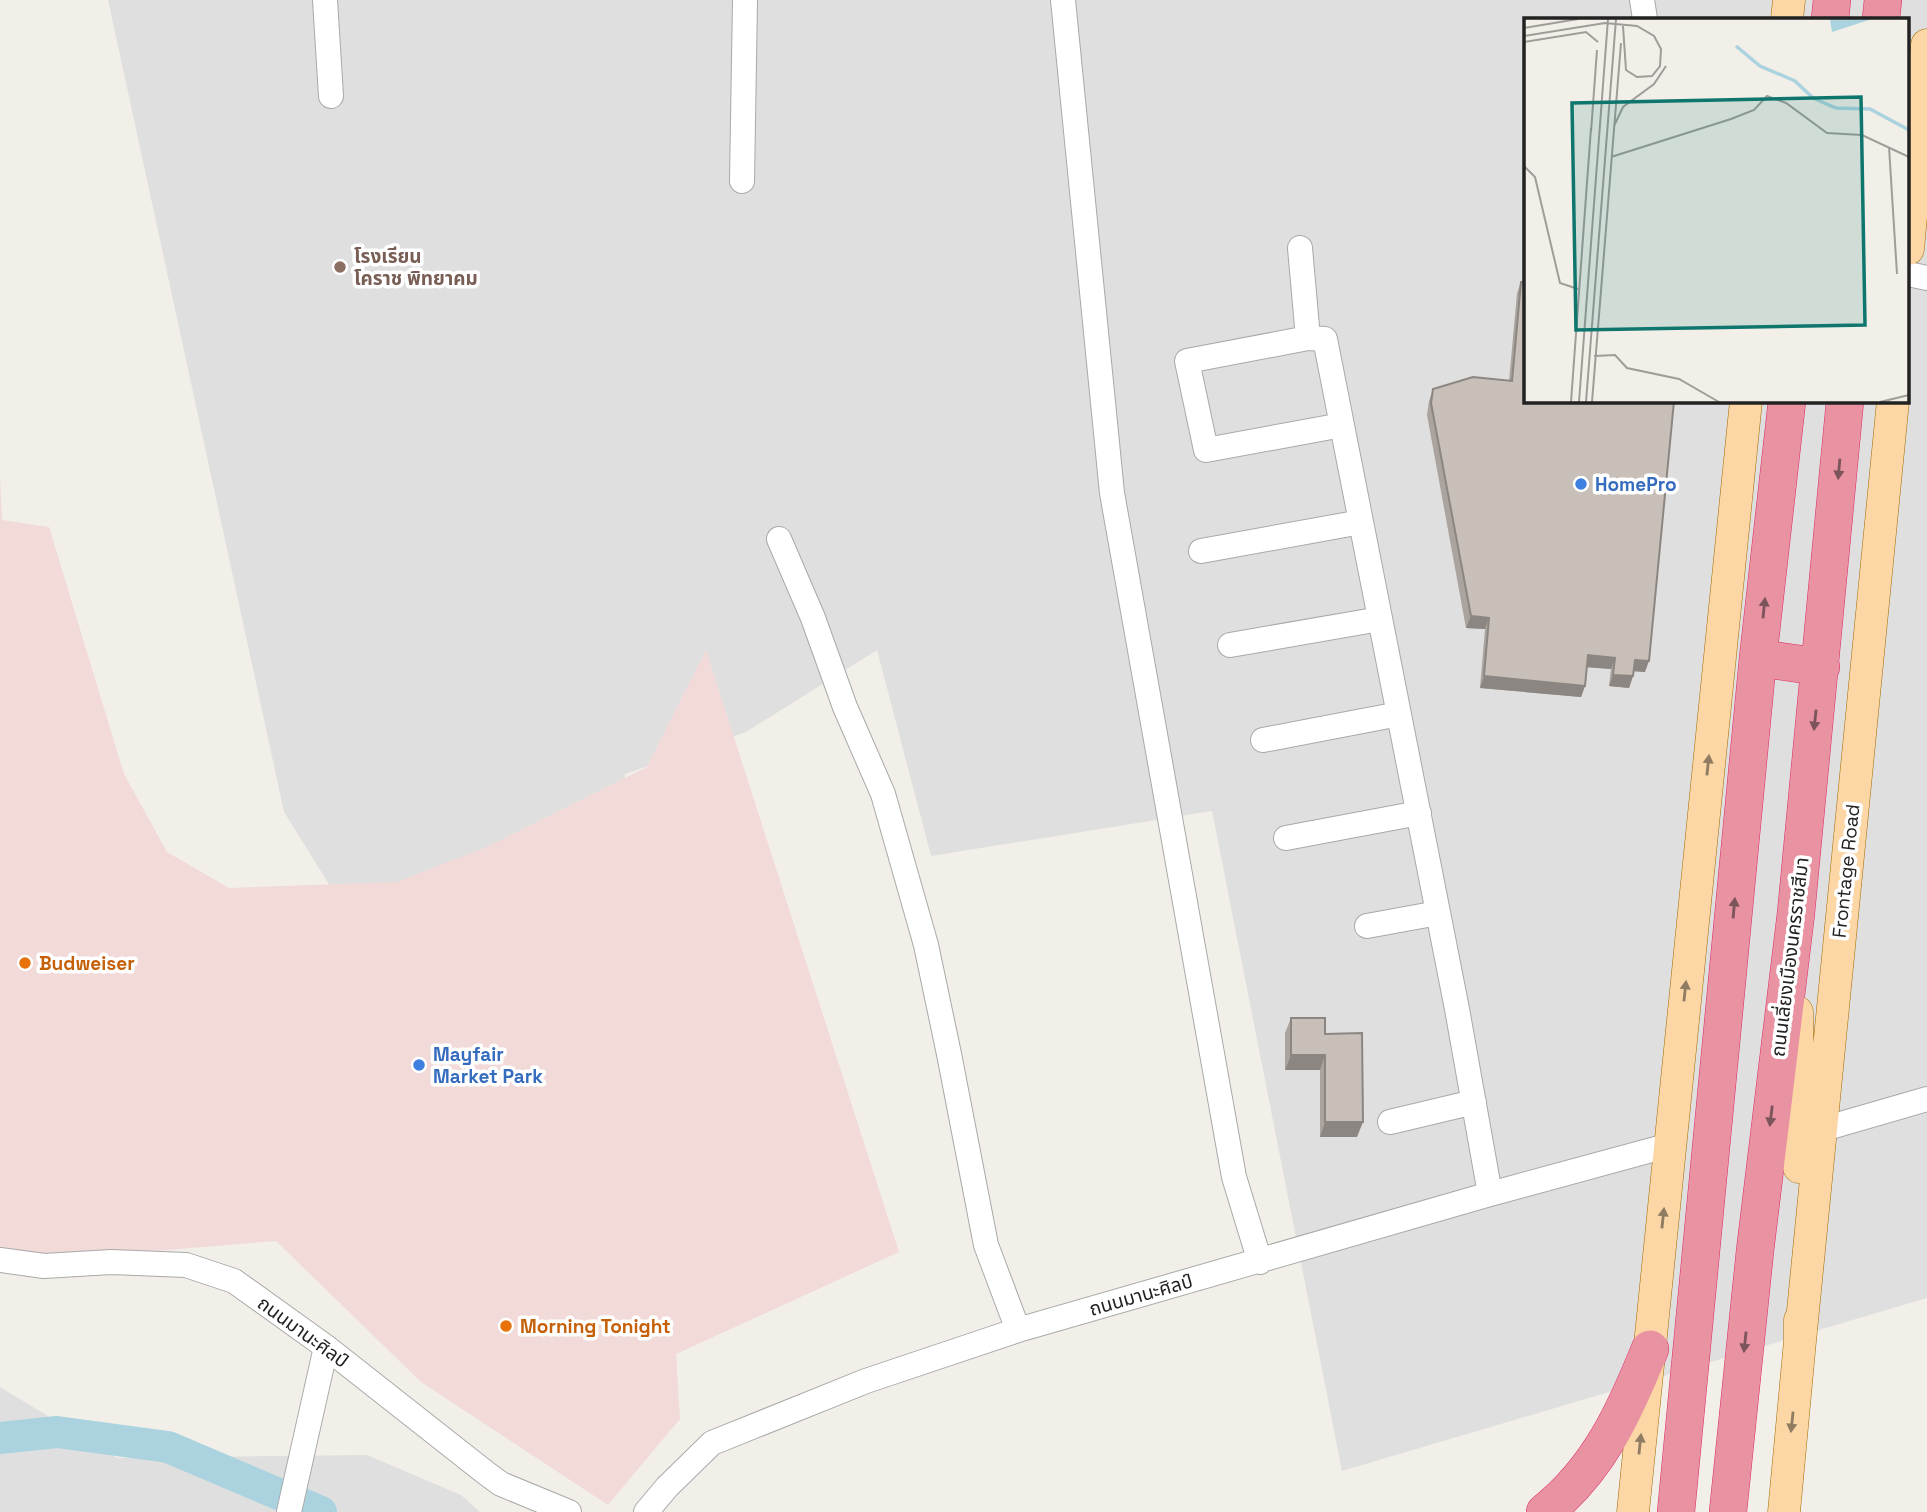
<svg xmlns="http://www.w3.org/2000/svg" width="1927" height="1512" font-family="'Space Grotesk','Noto Sans Thai',sans-serif">
<style>
.residential{fill:#e0dfdf;fill-rule:evenodd}
.commercial{fill:#f2dad9}
.lines{fill:none;stroke-linecap:round;stroke-linejoin:round}
.river{stroke:#aad3df;stroke-width:32}
.minor-casing{stroke:#a9a9a9;stroke-width:26}
.major-casing{stroke:#a06b00;stroke-width:33}
.highway-casing{stroke:#dc2a67;stroke-width:38}
.minor{stroke:#fff;stroke-width:24}
.major{stroke:#fcd6a4;stroke-width:32}
.highway{stroke:#e892a2;stroke-width:37}
.wall{fill:#aba49e}
.shaded-wall{fill:#8b8681}
.building{fill:#c7bfb8;stroke:#8b8681;stroke-width:2}
.oneway{fill:#7b545c}
.oneway2{fill:#8f7c63}
.education-dot{fill:#8d6e63;stroke:#fff;stroke-width:2.5}
.shop-dot{fill:#3f7fe0;stroke:#fff;stroke-width:2.5}
.food-dot{fill:#e8710a;stroke:#fff;stroke-width:2.5}
.labels{text-anchor:middle;dominant-baseline:central;stroke-width:7;stroke-linejoin:round;paint-order:stroke}
.education-label{font-size:19px;font-weight:bold;fill:#785e54;stroke:#fff;text-anchor:start}
.shop-label{font-size:19px;font-weight:bold;fill:#366cbe;stroke:#fff;text-anchor:start}
.street-label{font-size:19px;fill:#222;stroke:#fff}
.food-label{font-size:19px;font-weight:bold;fill:#c56008;stroke:#fff;text-anchor:start}
.inset-river{fill:none;stroke:#aad3df;stroke-width:3.5}
.inset-road{fill:none;stroke:#9f9d99;stroke-width:2}
.view{fill:#0f766e;fill-opacity:0.15;stroke:#0f766e;stroke-width:3.5}
.inset-edge{fill:none;stroke:#222;stroke-width:3.5}
</style>
<rect width="100%" height="100%" fill="#f2efe9"/>
<path class="residential" d="M 108,0 L 1927,0 L 1927,1298 L 1342,1471 L 1212,811 L 931,856 L 877,650 L 746,732 L 625,774 L 628,895 L 355,926 L 284,812 ZM 1526,19 L 1908,19 L 1908,401 L 1526,401 Z
M 0,1387 L 117,1458 L 367,1455 L 461,1495 L 480,1512 L 0,1512 Z"/>
<path class="commercial" d="M 0,476 L 2,520 L 49,527 L 124,774 L 167,852 L 229,888 L 397,882 L 489,846 L 647,767 L 706,650 L 899,1252 L 676,1354 L 680,1419 L 608,1505 L 421,1382 L 276,1241 L 43,1260 L 0,1253 Z"/>
<g class="lines">
<path class="river" d="M 0,1438 L 57,1432 L 168,1447 L 321,1512"/>
<g class="minor-casing">
<path id="minor" d="M 325,0 L 331,96
M 1063,0 L 1112,493 L 1234,1177 L 1260,1262
M 1642,0 L 1645,19
M 742,181 L 745,0
M 1300,248 L 1308,338 L 1325,339 L 1457,1009 L 1490,1194
M 1908,274 L 1927,278
M 1308,338 L 1187,361 L 1206,450 L 1342,425
M 779,539 L 813,618 L 845,707 L 883,794 L 926,945 L 949,1054 L 986,1245 L 1018,1330
M 1201,551 L 1361,522
M 1230,645 L 1380,619
M 1263,740 L 1399,714
M 1286,838 L 1419,813
M 1367,926 L 1438,913
M 1390,1122 L 1474,1102
M 1820,1130 L 1927,1099
M 0,1260 L 44,1266 L 111,1262 L 186,1265 L 234,1281 L 326,1347 L 486,1473 L 501,1484 L 569,1512
M 289,1512 L 326,1347
M 646,1512 L 667,1487 L 712,1443 L 866,1381 L 1018,1330 L 1490,1194 L 1670,1145"/>
</g>
<g class="major-casing">
<path id="major" d="M 1787,19 L 1789,0
M 1908,249 L 1927,45
M 1797,1012 L 1799,1167
M 1800,1341 L 1893,401
M 1633,1512 L 1746,401
M 1784,1512 L 1800,1341 L 1800,1320"/>
</g>
<g class="highway-casing">
<path id="highway" d="M 1830,19 L 1832,0
M 1881,19 L 1883,0
M 1758,658 L 1821,667
M 1545,1512 C 1599,1469 1625,1411 1650,1349
M 1676,1512 L 1758,658 L 1787,401
M 1728,1512 L 1755,1251 L 1796,913 L 1845,401"/>
</g>
<use href="#minor" class="minor"/>
<use href="#major" class="major"/>
<use href="#highway" class="highway"/>
</g>
<path class="wall" d="M 1521,282 L 1645,672 L 1634,671 L 1633,676 L 1629,688 L 1609,686 L 1611,669 L 1587,667 L 1585,686 L 1581,697 L 1480,688 L 1485,629 L 1466,628 L 1427,415 L 1429,401 L 1433,389 L 1509,381 L 1517,293 Z
M 1291,1018 L 1325,1034 L 1357,1137 L 1320,1137 L 1320,1070 L 1285,1070 L 1285,1033 Z"/>
<path class="shaded-wall" d="M 1471,616 L 1489,618 L 1485,629 L 1466,628 Z
M 1588,655 L 1615,658 L 1611,669 L 1584,667 Z
M 1635,660 L 1649,661 L 1645,672 L 1631,671 Z
M 1613,675 L 1633,676 L 1629,688 L 1609,686 Z
M 1484,676 L 1585,686 L 1581,697 L 1480,688 Z
M 1291,1055 L 1325,1055 L 1320,1070 L 1285,1070 Z
M 1325,1122 L 1363,1122 L 1357,1137 L 1320,1137 Z"/>
<path class="building" d="M 1521,282 L 1526,282 L 1526,401 L 1674,401 L 1649,661 L 1635,660 L 1633,676 L 1613,675 L 1615,658 L 1588,655 L 1585,686 L 1484,676 L 1489,618 L 1471,616 L 1431,403 L 1433,389 L 1473,377 L 1512,381 Z
M 1291,1018 L 1325,1018 L 1325,1034 L 1362,1033 L 1363,1122 L 1325,1122 L 1325,1055 L 1291,1055 Z"/>
<defs><path id="oneway-solid" d="M-6-.8H1V-3.2L6.5 0L1 3.2V.8H-6Z" transform="scale(1.75)"/></defs>
<g class="oneway">
<use href="#oneway-solid" transform="translate(1839 469) rotate(95)"/>
<use href="#oneway-solid" transform="translate(1764 608) rotate(-84)"/>
<use href="#oneway-solid" transform="translate(1815 720) rotate(96)"/>
<use href="#oneway-solid" transform="translate(1734 908) rotate(-85)"/>
<use href="#oneway-solid" transform="translate(1771 1116) rotate(97)"/>
<use href="#oneway-solid" transform="translate(1745 1342) rotate(96)"/>
</g>
<g class="oneway2">
<use href="#oneway-solid" transform="translate(1708 765) rotate(-84)"/>
<use href="#oneway-solid" transform="translate(1685 991) rotate(-84)"/>
<use href="#oneway-solid" transform="translate(1663 1218) rotate(-84)"/>
<use href="#oneway-solid" transform="translate(1792 1422) rotate(96)"/>
<use href="#oneway-solid" transform="translate(1640 1444) rotate(-84)"/>
</g>
<circle class="education-dot" cx="340" cy="267" r="7"/>
<g class="shop-dot">
<circle cx="1581" cy="484" r="7"/>
<circle cx="419" cy="1065" r="7"/>
</g>
<g class="food-dot">
<circle cx="25" cy="963" r="7"/>
<circle cx="506" cy="1326" r="7"/>
</g>
<g class="labels">
<g class="education-label">
<text x="354" y="256">โรงเรียน<tspan x="354" dy="22">โคราช พิทยาคม</tspan></text>
</g>
<g class="shop-label">
<text x="1595" y="484">HomePro</text>
<text x="433" y="1054">Mayfair<tspan x="433" dy="22">Market Park</tspan></text>
</g>
<g class="street-label">
<text transform="translate(1846 871) rotate(-84)">Frontage Road</text>
<text transform="translate(1790 957) rotate(-83)">ถนนเลี่ยงเมืองนครราชสีมา</text>
<text transform="translate(1141 1295) rotate(-16)">ถนนมานะศิลป์</text>
<text transform="translate(303 1332) rotate(36)">ถนนมานะศิลป์</text>
</g>
<g class="food-label">
<text x="39" y="963">Budweiser</text>
<text x="520" y="1326">Morning Tonight</text>
</g>
</g>
<g transform="translate(1524 18)">
<rect width="385" height="385" fill="#f2efe9"/>
<path d="M 306,1 L 348,1 L 308,14 Z" fill="#aad3df"/>
<path class="inset-river" d="M 212,28 L 236,48 L 271,63 L 289,80 L 312,90 L 346,91 L 385,112"/>
<path class="inset-road" d="M 0,10 L 54,1M 0,18 L 81,5 L 113,8 L 130,18 L 137,31 L 136,48 L 128,58 L 113,59 L 102,52 L 99,8M 0,24 L 62,14 L 74,24M 90,108 L 99,89 L 130,66 L 142,48M 67,114 L 73,32M 365,129 L 373,256M 87,139 L 207,101 L 230,92 L 243,78 L 262,85 L 303,115 L 338,117 L 385,139M 0,148 L 11,159 L 36,265 L 54,271M 70,338 L 91,337 L 103,350 L 155,361 L 195,384M 47,384 L 67,110M 55,384 L 84,1M 62,384 L 92,1M 68,384 L 97,25M 356,384 L 385,377"/>
<path class="view" d="M 337,79 L 341,307 L 52,312 L 48,85 Z"/>
<rect width="385" height="385" class="inset-edge"/>
</g>
</svg>
